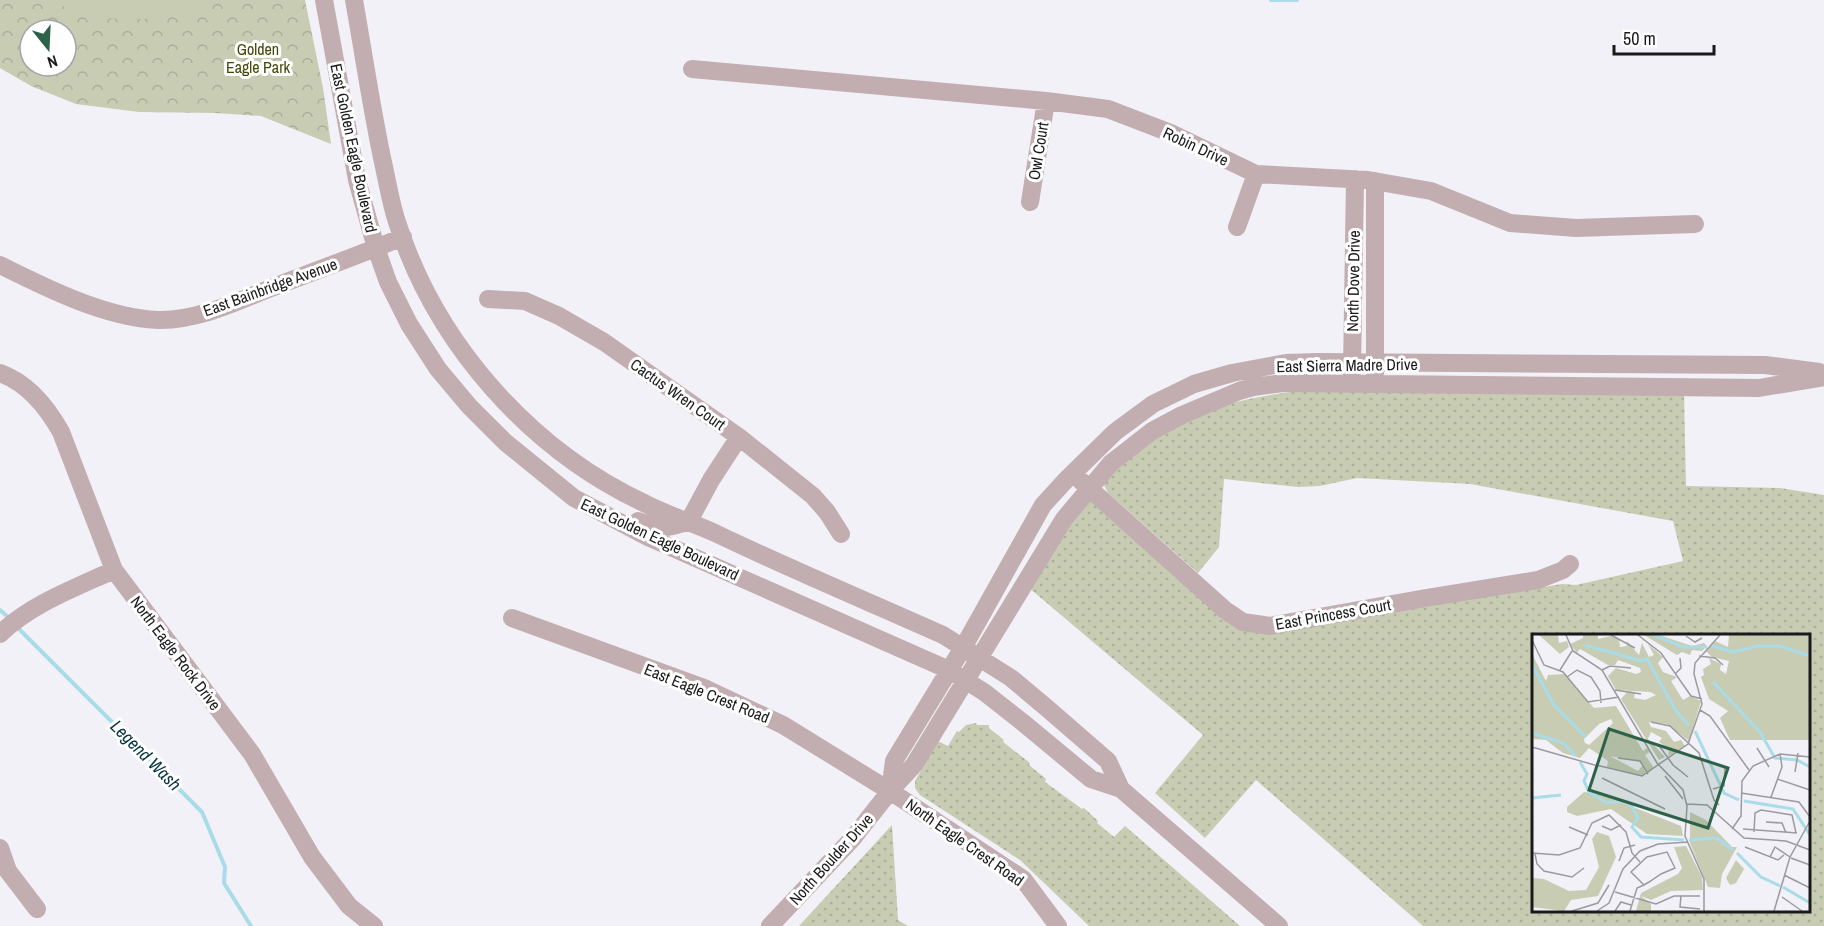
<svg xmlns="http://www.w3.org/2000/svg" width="1824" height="926" font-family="'Archivo Narrow',sans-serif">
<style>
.grass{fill:url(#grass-dots);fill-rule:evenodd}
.park{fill:url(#park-crowns);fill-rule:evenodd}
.pitch{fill:#c7ccb3}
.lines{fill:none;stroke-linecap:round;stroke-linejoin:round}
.stream{stroke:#a9dce8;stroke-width:4}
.minor{stroke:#c2adb0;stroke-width:18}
.labels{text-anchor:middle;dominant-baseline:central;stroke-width:6;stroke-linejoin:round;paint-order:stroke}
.park-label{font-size:16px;fill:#414906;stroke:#fff}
.street-label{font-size:16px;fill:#1a1a1c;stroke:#fff}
.water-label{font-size:18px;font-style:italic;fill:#05363f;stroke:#fff}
.inset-river{fill:none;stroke:#a9dce8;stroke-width:3}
.inset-road{fill:none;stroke:#9b9b9f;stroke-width:1.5}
.view{fill:#2e6248;fill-opacity:0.15;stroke:#2e6248;stroke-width:3}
.inset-edge{fill:none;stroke:#1a1a1c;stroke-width:3}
</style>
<defs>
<pattern id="grass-dots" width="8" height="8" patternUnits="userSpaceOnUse" patternTransform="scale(1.5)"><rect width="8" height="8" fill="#c7ccb3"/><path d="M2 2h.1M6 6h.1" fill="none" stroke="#aaaf99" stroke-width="1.8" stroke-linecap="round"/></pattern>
<pattern id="park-crowns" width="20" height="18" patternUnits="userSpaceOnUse" patternTransform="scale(1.5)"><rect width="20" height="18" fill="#c7ccb3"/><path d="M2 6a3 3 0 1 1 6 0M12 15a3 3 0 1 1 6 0" fill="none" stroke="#aaaf99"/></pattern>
</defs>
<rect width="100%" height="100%" fill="#f1f1f7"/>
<path class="grass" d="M 1310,390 L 1684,393 L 1686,486 L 1780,488 L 1824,495 L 1824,926 L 1423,926 L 1256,780 L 1205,838 L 1155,793 L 1203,735 L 1028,587 L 1075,514 L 1089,501 L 1096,503 L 1231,622 L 1277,631 L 1562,584 L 1576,585 L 1683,561 L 1673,521 L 1470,484 L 1357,478 L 1320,486 L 1298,487 L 1224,479 L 1219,547 L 1198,573 L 1108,493 L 1104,485 L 1106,476 C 1128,460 1149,440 1173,427 C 1218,402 1260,395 1310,390 ZM 1533,635 L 1808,635 L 1808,910 L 1533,910 Z
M 976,723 L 977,725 L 989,725 L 989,728 L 1004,740 L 1003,742 L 1030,763 L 1029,765 L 1046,779 L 1045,782 L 1082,809 L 1084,808 L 1098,821 L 1097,823 L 1114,837 L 1125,826 L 1240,926 L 1089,926 L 1020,860 L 920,795 L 915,788 L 915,781 L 938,741 L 948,746 L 957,731 L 959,732 L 966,725 Z
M 892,825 L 898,920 L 908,926 L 799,926 Z"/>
<path class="park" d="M 0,0 L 305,0 L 323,88 L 331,144 L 261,116 L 216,113 L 139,112 L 76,104 L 31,86 L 0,68 ZM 30,30 L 66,30 L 66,66 L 30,66 Z"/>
<path class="pitch" d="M 50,0 L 194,0 L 197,11 L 159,19 L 120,19 L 104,18 L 55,4 Z"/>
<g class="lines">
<path class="stream" d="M 1271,0 L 1297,0
M 0,610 L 9,618
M 16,626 L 202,812 L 225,867 L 224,883 L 251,926"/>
<path class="minor" d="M 324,0 L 357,180 L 376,248 L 388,282 L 409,324 L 438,369 L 469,406 L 505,442 L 574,498 L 648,537 L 949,670 L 984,692 L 1021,721 L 1091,779 L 1121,789
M 354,0 C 364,56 372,112 384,167 C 388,185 391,204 397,222 C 436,344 530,450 646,504 C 668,515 692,523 715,533 C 790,569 867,601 943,635 L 1011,678 L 1048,709 L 1108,761 L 1121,789 L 1279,926
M 692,69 L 1046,101 L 1108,109 L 1173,134 L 1256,174 L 1368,180 L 1431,191 L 1510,223 L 1576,228 L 1695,224
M 1375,181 L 1375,373
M 1030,202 L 1046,101
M 1237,227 L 1256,174
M 0,265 C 46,288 106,318 158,320 C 197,321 236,302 271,288 C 315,271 359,255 403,237
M 488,299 L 525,301 L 559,316 L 604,342 L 739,437 L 813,496 L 827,512 L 841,534
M 1352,372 L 1355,179
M 0,373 C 28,383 47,407 61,432 L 114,570 L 252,754 L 312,857 L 349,906 L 374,926
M 1081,481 L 1225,610 L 1243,622 L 1270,626 L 1426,598 L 1538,580 L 1563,570 L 1570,564
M 638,521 C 661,529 667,529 689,521 L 711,480 L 739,437
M 512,618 L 704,688 L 783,725 L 890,791 L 1023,879 L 1058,926
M 0,634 C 31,604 75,588 114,570
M 890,791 L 894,761 L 964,646 L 1043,505 L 1065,481 L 1115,432 L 1153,404 L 1194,384 L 1232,373 L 1286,363 L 1319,362 L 1765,365 L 1819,372
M 0,848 L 8,871 L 37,909
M 770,926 L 853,838 L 890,791 L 914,765 L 1064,519 L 1111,463 L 1152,431 L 1182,415 L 1239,391 L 1253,387 L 1283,383 L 1759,388 L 1824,377"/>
</g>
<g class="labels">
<g class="park-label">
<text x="258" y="49">Golden<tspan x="258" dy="18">Eagle Park</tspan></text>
</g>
<g class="street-label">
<text transform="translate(1196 146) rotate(25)">Robin Drive</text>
<text transform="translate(354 148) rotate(78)">East Golden Eagle Boulevard</text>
<text transform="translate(1038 151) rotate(-81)">Owl Court</text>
<text transform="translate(1353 281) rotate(-89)">North Dove Drive</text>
<text transform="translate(270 287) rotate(-20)">East Bainbridge Avenue</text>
<text transform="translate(1347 365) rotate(-1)">East Sierra Madre Drive</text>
<text transform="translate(678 394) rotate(35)">Cactus Wren Court</text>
<text transform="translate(660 539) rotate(25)">East Golden Eagle Boulevard</text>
<text transform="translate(1333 614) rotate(-10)">East Princess Court</text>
<text transform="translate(176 653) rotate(53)">North Eagle Rock Drive</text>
<text transform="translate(707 693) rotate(22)">East Eagle Crest Road</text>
<text transform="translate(965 842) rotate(35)">North Eagle Crest Road</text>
<text transform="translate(831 859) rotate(-48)">North Boulder Drive</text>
</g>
<g class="water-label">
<text transform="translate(146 755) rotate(45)">Legend Wash</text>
</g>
</g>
<g transform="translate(1532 634)">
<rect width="278" height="278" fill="#f1f1f7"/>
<path d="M 51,1 L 66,1 L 66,5 L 79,2 L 87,5 L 88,13 L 95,12 L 95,7 L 107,21 L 110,9 L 117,23 L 122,21 L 116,10 L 131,23 L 126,29 L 131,38 L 145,43 L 139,47 L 151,66 L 158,62 L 169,67 L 157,107 L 135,90 L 117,88 L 119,93 L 134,97 L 142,108 L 149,106 L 153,112 L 136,122 L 137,115 L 127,108 L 130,104 L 119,98 L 116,105 L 133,123 L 127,126 L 89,65 L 96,57 L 103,58 L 102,64 L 113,66 L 124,61 L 118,58 L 84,56 L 76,42 L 84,34 L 104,40 L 109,38 L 108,34 L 86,26 L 83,31 L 76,31 L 48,15 L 45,19 L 38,10 L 51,4 ZM 112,1 L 127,1 L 160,12 L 172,9 L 175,12 L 170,17 L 160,16 L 158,21 L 150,18 L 145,21 ZM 197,1 L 277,1 L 277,106 L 198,106 L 188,84 L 196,77 L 177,65 L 169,43 L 172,41 L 171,35 L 179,30 L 177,24 L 189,30 L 188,36 L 194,40 L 197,27 L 180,23 L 174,17 L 183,7 L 196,13 ZM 0,20 L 14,47 L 16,41 L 32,40 L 62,74 L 84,72 L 111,117 L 115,114 L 118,118 L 113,121 L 122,134 L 116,139 L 109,128 L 78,122 L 106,137 L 110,132 L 114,139 L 109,142 L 75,133 L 76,127 L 57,114 L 48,124 L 31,119 L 14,106 L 0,105 ZM 79,85 L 81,89 L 57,111 L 53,109 L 52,105 L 67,90 ZM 52,158 L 68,160 L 149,192 L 151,202 L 115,200 L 79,175 L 45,182 L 35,178 L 35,173 ZM 65,198 L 77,202 L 84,223 L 66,262 L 39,266 L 32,277 L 0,273 L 0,244 L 12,245 L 37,257 L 54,256 L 67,233 L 60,205 ZM 154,212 L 170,243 L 171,256 L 139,257 L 119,266 L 109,262 L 119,270 L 119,277 L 104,277 L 109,259 L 146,240 L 150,234 L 142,213 Z" fill="#c7ccb3" fill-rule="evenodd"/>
<path d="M 7,1 L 26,1 L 27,9 L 35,7 L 37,13 L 28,20 ZM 158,178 L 174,186 L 200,213 L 205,213 L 190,240 L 188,254 L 176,253 L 158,209 Z" fill="#c7ccb3"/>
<path d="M 204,226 L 212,235 L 204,249 L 198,251 L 194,244 Z" fill="#c7ccb3"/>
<path class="inset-river" d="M 122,1 L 151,13 L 175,13M 53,11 L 109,27 L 115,25 L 144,77 L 157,92M 180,12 L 201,18 L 226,12 L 248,12 L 278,22M 0,31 L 22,71 L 54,103M 181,48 L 228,98 L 243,124 L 265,126 L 278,133M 163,97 L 192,159 L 207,166M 0,99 L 31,109 L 44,122M 48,128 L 55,140 L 52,147 L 57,158 L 75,169 L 90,167 L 100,172 L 106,184 L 100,193 L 109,203 L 152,206M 0,164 L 29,161M 212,167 L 261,175 L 278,201M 157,206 L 185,204 L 201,216M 205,219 L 229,243 L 248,252M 251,253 L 278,269"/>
<path class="inset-road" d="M 34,1 L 41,17 L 70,36 L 125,129 L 151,156 L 155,172 L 153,202 L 172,245 L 172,277M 79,1 L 103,14M 106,1 L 129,19 L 159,62 L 170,65M 154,2 L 163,8 L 170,4M 0,6 L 12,31 L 31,38 L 56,68 L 87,63M 167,22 L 183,24 L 191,31M 28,36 L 40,17M 70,36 L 78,32 L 99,34M 143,40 L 149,34 L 148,24M 35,43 L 45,36 L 59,43 L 68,57 L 69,69M 83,56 L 109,60M 168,76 L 178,82 L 217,136M 119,88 L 138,92 L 167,119 L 182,166 L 187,171M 126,110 L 141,131 L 156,143M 0,113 L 66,132M 225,114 L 237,133M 86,124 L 108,127 L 116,140M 64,131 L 110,142 L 156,110 L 170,70 L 162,40 L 163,29 L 188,1M 263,138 L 266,119M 133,142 L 151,165M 70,144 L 133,175M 245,145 L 278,156M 181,155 L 192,152 L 193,134M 209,159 L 267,168 L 278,183M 239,163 L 250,133 L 248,120M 155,170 L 175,171 L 212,204 L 254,207 L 278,216M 234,188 L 250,189 L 254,199M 70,192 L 79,196 L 89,191M 37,193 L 56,201M 200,195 L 209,182 L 210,147 L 221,132 L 248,120 L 278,123M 211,195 L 265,199M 222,198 L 223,179 L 229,176 L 260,181 L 264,199M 213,213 L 246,226 L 252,221M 0,219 L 27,221 L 48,214 L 60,189 L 77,181 L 94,198 L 100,219 L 108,228M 3,220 L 5,230 L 12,237 L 40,243 L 52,234M 238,223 L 243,213 L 258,223M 259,224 L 278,231M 87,227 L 92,214 L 103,211M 252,241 L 278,254M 83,258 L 124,270 L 142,262 L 168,262M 149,262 L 148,273 L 168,275M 250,263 L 270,277M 40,277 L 66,269 L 77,251M 65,277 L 77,269 L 91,235 L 108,217 L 126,210 L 156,208M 83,277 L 89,268 L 99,271M 98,277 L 105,254 L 112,251 L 117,248 L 129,240 L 143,234 L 135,218 L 115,223 L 99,238 L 112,251M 242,277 L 258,223 L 278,187"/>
<path class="view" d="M 77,95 L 196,134 L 176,194 L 57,156 Z"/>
<rect width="278" height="278" class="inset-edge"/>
</g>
<g transform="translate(48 48) rotate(162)"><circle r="28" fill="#ffffff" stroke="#a3a3a4" stroke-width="1.5"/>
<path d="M0-4.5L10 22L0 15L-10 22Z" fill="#2e6248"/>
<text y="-9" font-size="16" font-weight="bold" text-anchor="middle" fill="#1a1a1c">N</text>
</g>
<path d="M1614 45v9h100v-9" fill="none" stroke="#1a1a1c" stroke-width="3"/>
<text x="1623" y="45" font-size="18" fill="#1a1a1c" stroke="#ffffff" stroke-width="4.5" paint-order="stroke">50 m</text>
</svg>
